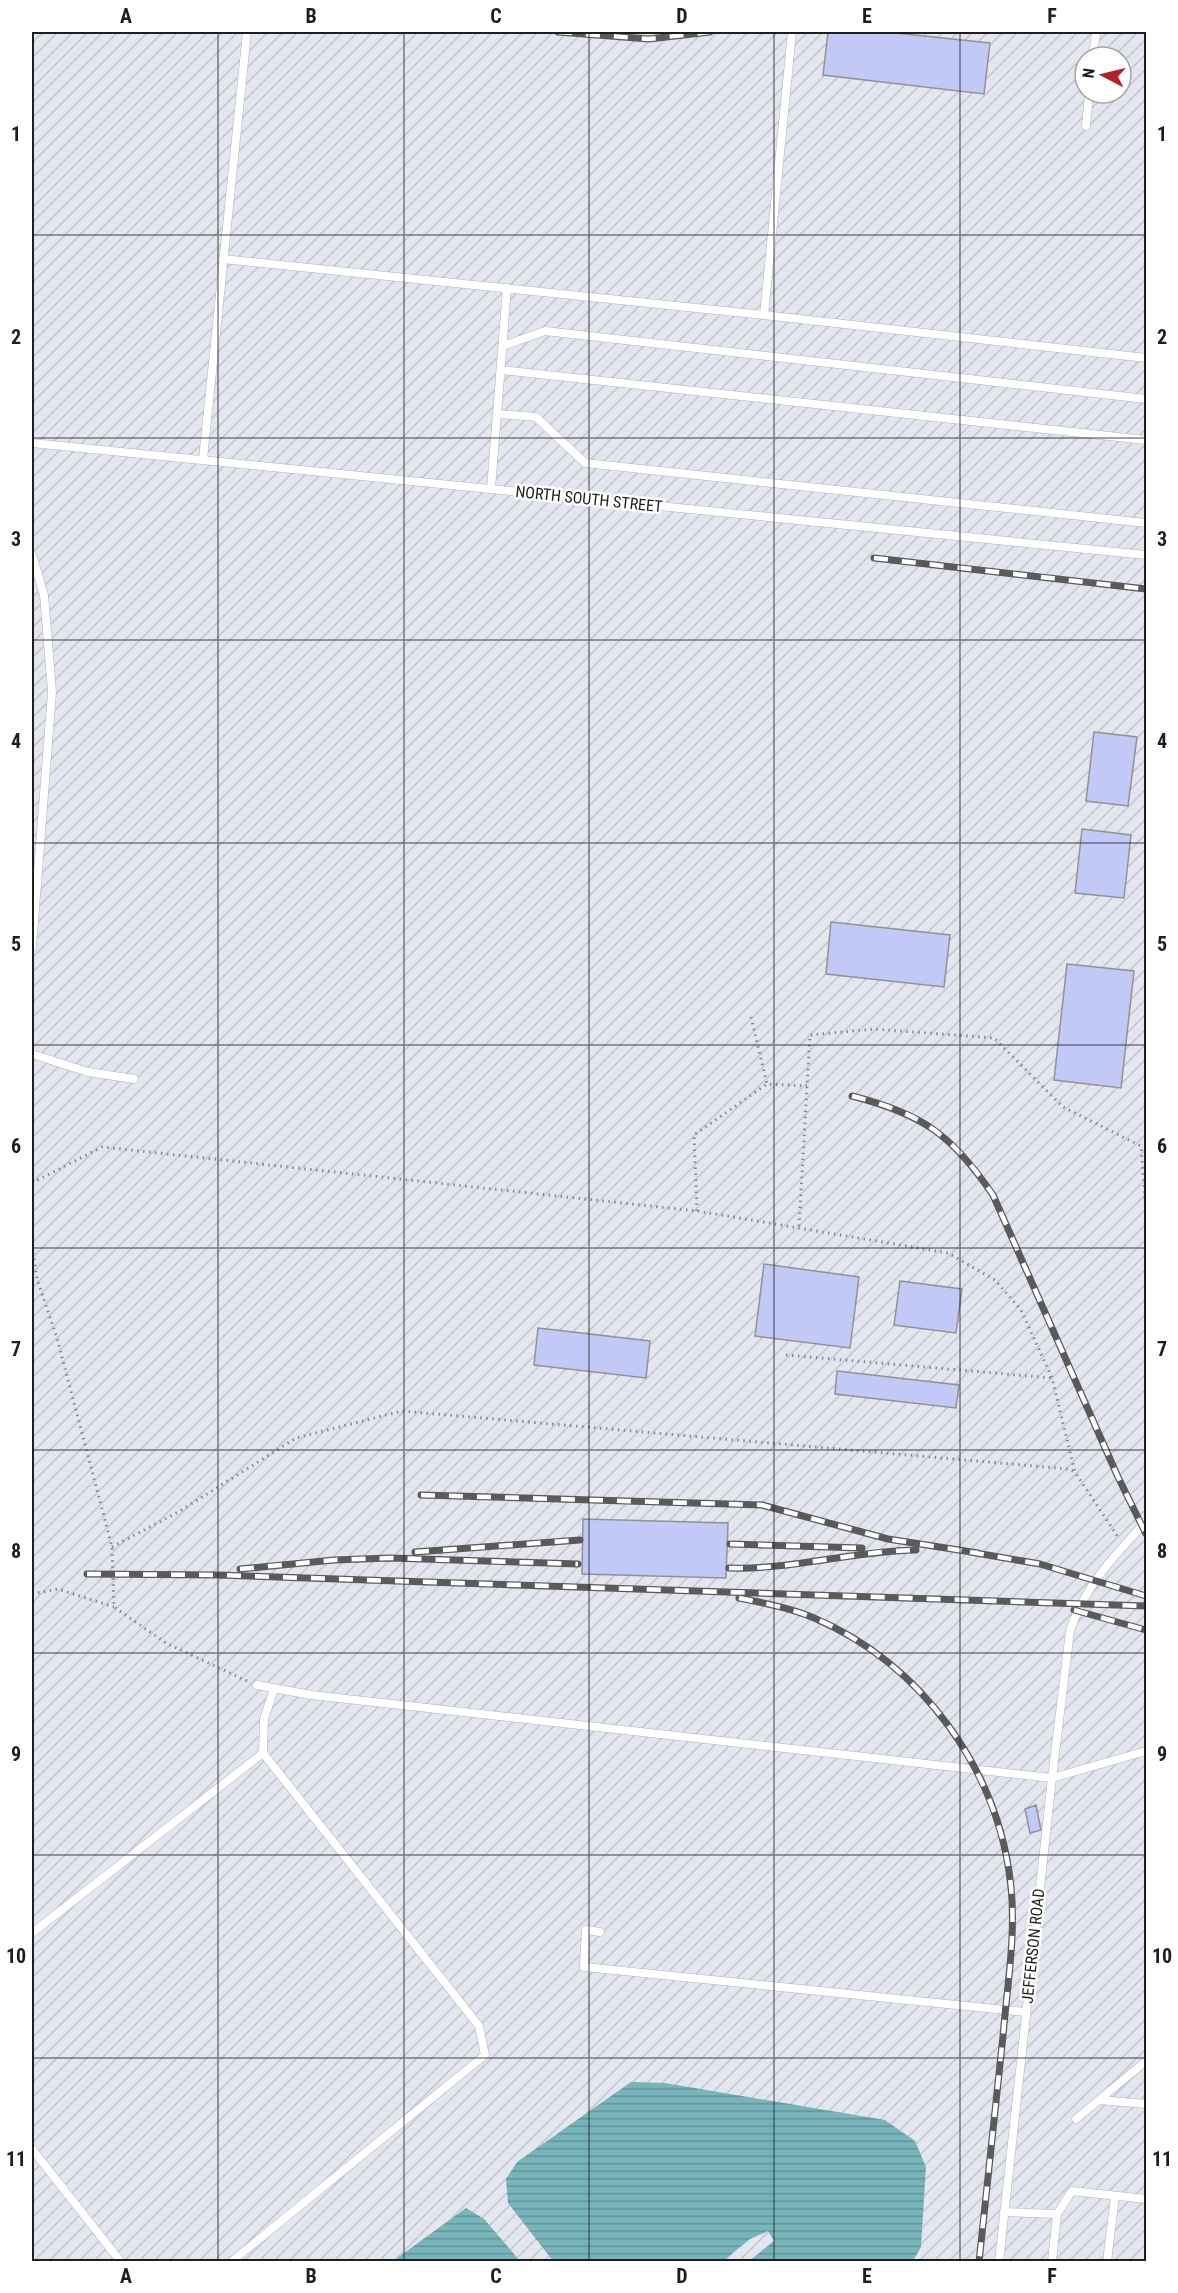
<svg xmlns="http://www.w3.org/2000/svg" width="1178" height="2293" font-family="'Roboto Condensed',sans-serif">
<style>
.industrial{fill:url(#industrial-furrows);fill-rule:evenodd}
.water{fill:url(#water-rules)}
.building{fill:#c2c9f6;stroke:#919293;stroke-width:1.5}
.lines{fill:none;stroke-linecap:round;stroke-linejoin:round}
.lane-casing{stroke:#b3b3b5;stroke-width:9}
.path{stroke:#89898a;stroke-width:3;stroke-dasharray:1.5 4.5;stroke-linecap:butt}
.lane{stroke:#fff;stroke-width:8}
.rail-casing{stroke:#5a5a5c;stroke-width:7}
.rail{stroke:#fff;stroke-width:4.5;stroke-dasharray:14;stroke-linecap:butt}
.grid{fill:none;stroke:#1e1e1f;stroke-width:1.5;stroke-opacity:0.55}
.labels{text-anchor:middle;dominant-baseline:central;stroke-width:5;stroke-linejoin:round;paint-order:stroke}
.street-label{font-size:16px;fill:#1e1e1f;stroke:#fff}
.neatline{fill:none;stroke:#1e1e1f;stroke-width:2}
.grid-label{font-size:20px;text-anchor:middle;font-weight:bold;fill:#1e1e1f}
</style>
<defs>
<pattern id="industrial-furrows" width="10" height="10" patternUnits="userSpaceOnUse" patternTransform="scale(1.5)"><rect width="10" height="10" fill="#e4e6ef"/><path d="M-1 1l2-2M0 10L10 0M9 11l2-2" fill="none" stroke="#c3c5cc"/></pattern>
<pattern id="water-rules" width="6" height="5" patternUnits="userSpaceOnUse" patternTransform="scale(1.5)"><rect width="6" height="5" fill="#77b5bb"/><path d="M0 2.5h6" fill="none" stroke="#619397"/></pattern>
</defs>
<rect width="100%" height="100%" fill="#f3f3f5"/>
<path class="industrial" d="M 32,32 L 1146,32 L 1146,2261 L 32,2262 ZM 1085,57 L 1121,57 L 1121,93 L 1085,93 Z"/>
<path class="water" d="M 631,2082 L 665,2083 L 885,2120 L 915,2141 L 926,2167 L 921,2247 L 913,2261 L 749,2261 L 774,2241 L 768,2231 L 750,2239 L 723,2261 L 553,2261 L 508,2203 L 506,2179 L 517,2162 Z
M 466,2208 L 484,2219 L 520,2261 L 393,2261 Z"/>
<path class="building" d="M 828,32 L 886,32 L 990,43 L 984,94 L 823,75 Z
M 1094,732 L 1137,737 L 1128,806 L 1086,801 Z
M 1082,829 L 1131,835 L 1124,898 L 1075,893 Z
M 831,922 L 950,935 L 944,987 L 826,974 Z
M 1067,964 L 1134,971 L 1121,1088 L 1054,1080 Z
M 764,1264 L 859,1277 L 850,1348 L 755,1336 Z
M 900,1281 L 962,1289 L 956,1333 L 894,1325 Z
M 538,1328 L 650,1341 L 646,1378 L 534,1365 Z
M 837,1371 L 959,1385 L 956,1408 L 835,1394 Z
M 583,1519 L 728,1523 L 726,1578 L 582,1574 Z
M 1036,1805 L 1041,1830 L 1030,1833 L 1025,1809 Z"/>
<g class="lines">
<g class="lane-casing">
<path id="lane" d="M 1093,57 L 1096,32
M 1086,126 L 1089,93
M 223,259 L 764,315 L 792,32
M 764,315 L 1146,358
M 503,346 L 545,331 L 1146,399
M 501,370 L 1146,440
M 498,414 L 536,417 L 585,463 L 1146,523
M 32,443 L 1146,555
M 203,459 L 247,32
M 491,489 L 507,288
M 32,555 L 44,595 L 52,692 L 32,947
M 32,1054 L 88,1072 L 134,1079
M 257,1685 L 311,1695 L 1052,1778 L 1146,1751
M 600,1932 L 586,1930 L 584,1967 L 1026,2012
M 32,1933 L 263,1753
M 1099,2100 L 1146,2104
M 1076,2119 L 1146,2061
M 32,2149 L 121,2262
M 1004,2212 L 1057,2214 L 1072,2191 L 1146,2199
M 231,2262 L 485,2055 L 479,2026 L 263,1753 L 264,1719 L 274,1689
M 999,2262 L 1052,1778 L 1070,1631 C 1085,1586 1110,1561 1141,1527 L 1146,1527
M 1052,2262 L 1057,2214
M 1107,2262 L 1115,2196"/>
</g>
<path class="path" d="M 751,1017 L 767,1084
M 32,1183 L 102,1147 L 697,1211 L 948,1253 L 995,1280 L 1021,1310 L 1052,1378 L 1075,1472 L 1118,1537
M 697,1211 L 694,1135 L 767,1084 L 807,1086
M 799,1226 L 810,1035 L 874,1029 L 994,1038 L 1063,1107 L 1141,1146 L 1146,1212
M 32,1247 L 37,1279 L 57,1338 L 112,1547 L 114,1607 L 166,1643 L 247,1681
M 786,1355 L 1052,1378
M 112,1547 L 180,1511 L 296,1438 L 402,1411 L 1069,1469 L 1075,1472
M 32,1594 L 58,1589 L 114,1607"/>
<use href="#lane" class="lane"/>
<g class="rail-casing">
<path id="rail" d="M 558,32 L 649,39 L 710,32
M 874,558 L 1146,589
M 852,1096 C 923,1114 952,1135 993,1195 L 1118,1477 L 1146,1534
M 421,1495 L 762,1505 L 888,1539 L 978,1553
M 730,1544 L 862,1548
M 415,1552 L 580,1540
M 970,1552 L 1040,1564 L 1146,1596
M 729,1568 C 792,1570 853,1551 916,1550
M 240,1569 L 334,1560 L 390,1558 L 578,1564
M 87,1574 L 218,1575 L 1146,1606
M 739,1598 C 764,1603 790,1608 814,1618 C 922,1664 999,1770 1011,1887 C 1016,1936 1007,1987 1003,2036 C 995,2111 987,2186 979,2262
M 1074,1610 L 1146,1630"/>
</g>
<use href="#rail" class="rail"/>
</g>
<path class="grid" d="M 218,32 L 218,2262M 404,32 L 404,2262M 589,32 L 589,2262M 774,32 L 774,2262M 960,32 L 960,2262M 32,235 L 1146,235M 32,438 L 1146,438M 32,640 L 1146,640M 32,843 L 1146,843M 32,1045 L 1146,1045M 32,1248 L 1146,1248M 32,1450 L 1146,1450M 32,1653 L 1146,1653M 32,1855 L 1146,1855M 32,2058 L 1146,2058"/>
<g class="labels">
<g class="street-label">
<text transform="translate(589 499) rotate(6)">NORTH SOUTH STREET</text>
<text transform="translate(1033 1946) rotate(-84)">JEFFERSON ROAD</text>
</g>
</g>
<rect width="1178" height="2293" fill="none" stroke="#ffffff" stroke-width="66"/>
<g transform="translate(1103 75) rotate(277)"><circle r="28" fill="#ffffff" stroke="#a5a5a5" stroke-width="1.5"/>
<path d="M0-4.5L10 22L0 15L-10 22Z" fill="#b22129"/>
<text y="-9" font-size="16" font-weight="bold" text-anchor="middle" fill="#1e1e1f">N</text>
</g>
<rect x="33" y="33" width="1112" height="2227" class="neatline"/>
<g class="grid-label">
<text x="126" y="23">A</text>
<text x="311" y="23">B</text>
<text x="496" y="23">C</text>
<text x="682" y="23">D</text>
<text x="867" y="23">E</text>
<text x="1052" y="23">F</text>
<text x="16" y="141">1</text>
<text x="1162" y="141">1</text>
<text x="16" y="344">2</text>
<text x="1162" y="344">2</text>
<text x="16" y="546">3</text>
<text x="1162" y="546">3</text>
<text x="16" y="748">4</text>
<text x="1162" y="748">4</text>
<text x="16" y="951">5</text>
<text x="1162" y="951">5</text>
<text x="16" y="1153">6</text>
<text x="1162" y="1153">6</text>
<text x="16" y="1356">7</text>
<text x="1162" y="1356">7</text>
<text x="16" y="1558">8</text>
<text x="1162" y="1558">8</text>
<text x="16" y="1761">9</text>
<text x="1162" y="1761">9</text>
<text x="16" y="1963">10</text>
<text x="1162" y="1963">10</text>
<text x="16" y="2166">11</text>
<text x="1162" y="2166">11</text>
<text x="126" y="2283">A</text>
<text x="311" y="2283">B</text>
<text x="496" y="2283">C</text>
<text x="682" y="2283">D</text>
<text x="867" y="2283">E</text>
<text x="1052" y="2283">F</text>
</g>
</svg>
